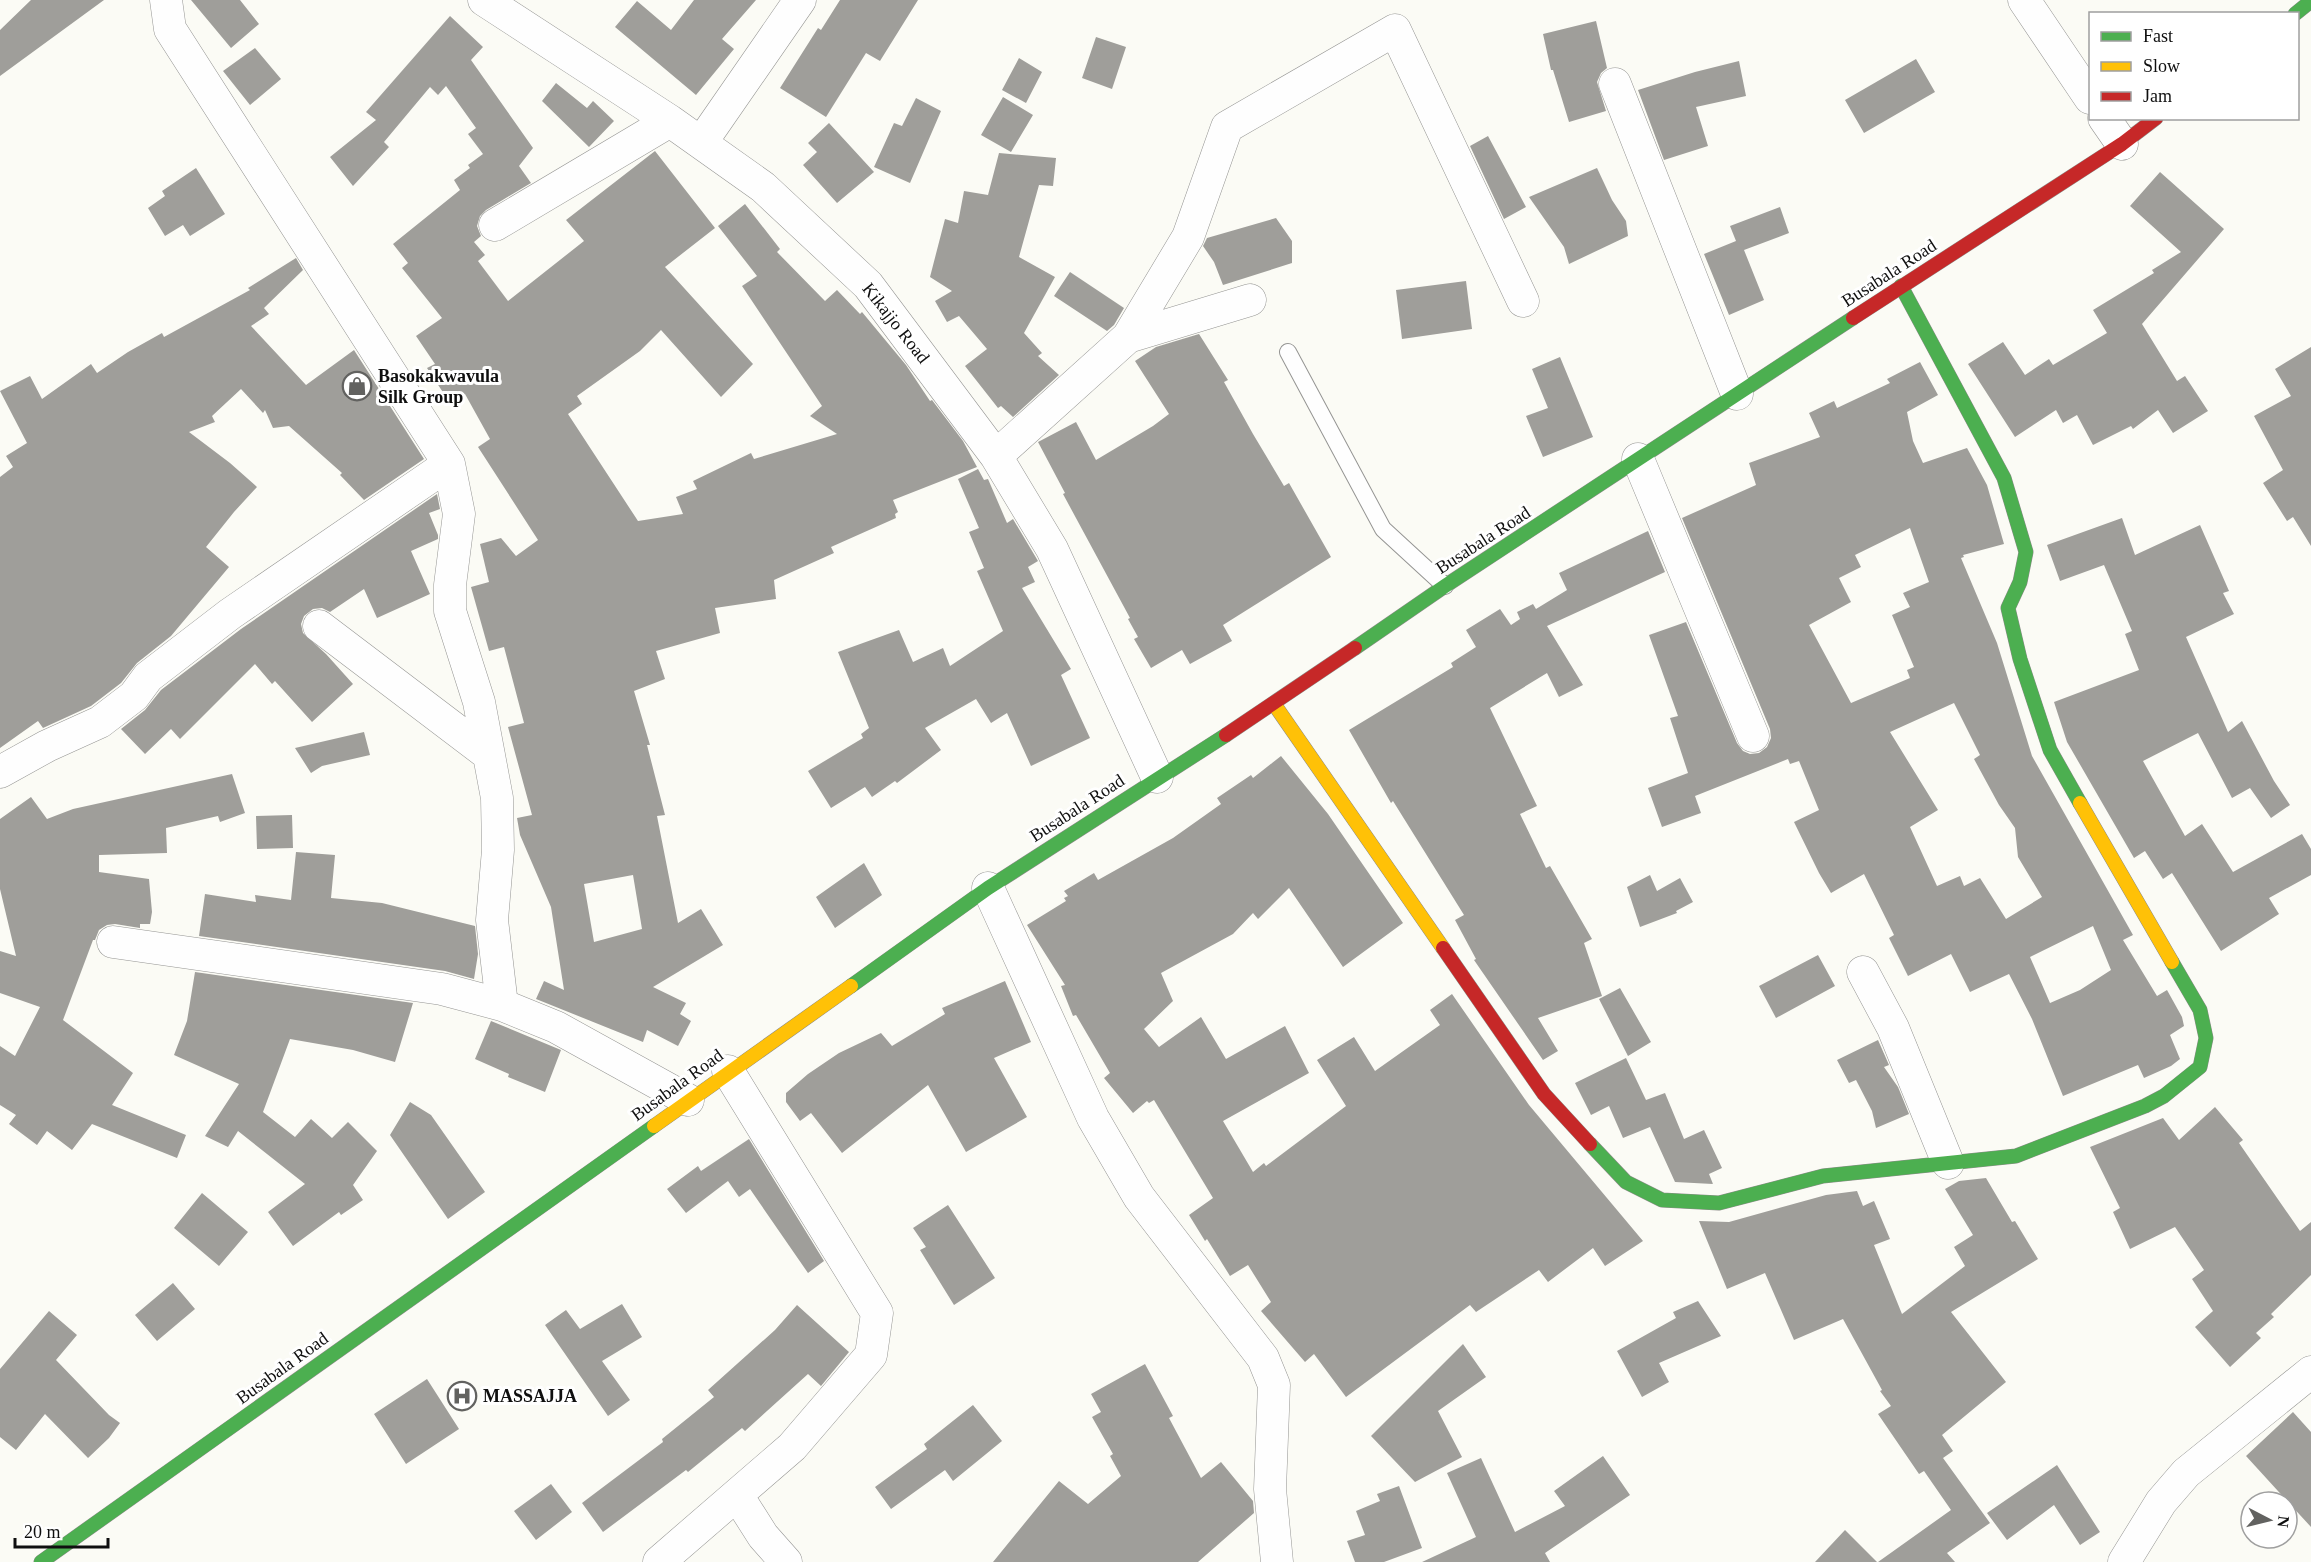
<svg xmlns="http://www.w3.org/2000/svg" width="2311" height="1562" font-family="Georgia,serif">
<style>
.building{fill:#9f9e9a;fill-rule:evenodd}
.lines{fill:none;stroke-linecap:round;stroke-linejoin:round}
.lane-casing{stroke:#959593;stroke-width:18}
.street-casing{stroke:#959593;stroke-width:33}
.fast-casing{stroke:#8c8c89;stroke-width:15}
.slow-casing{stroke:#8c8c89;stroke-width:15}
.jam-casing{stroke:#8c8c89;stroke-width:15}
.lane{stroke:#fefefe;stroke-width:16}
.street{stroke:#fefefe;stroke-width:32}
.fast{stroke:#4caf50;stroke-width:14}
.slow{stroke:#ffc107;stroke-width:14}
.jam{stroke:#c62828;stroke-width:14}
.labels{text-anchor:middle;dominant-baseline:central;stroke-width:6;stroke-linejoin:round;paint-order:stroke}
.street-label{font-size:18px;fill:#0f0f0f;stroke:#fff}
.poi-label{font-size:18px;font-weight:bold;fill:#0f0f0f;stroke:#fff;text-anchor:start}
</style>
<rect width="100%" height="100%" fill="#fbfbf5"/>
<path class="building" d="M 31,0 L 104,0 L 0,76 L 0,30 Z
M 191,0 L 240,0 L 259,24 L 231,48 Z
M 694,0 L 756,0 L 722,39 L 734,49 L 696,95 L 615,27 L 637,1 L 671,30 Z
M 840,0 L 918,0 L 880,61 L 866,53 L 826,117 L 780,88 L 818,28 L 821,30 Z
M 450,16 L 483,47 L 471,60 L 533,148 L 519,166 L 531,183 L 486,210 L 480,216 L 477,226 L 481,236 L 474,242 L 485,255 L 478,261 L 508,301 L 584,241 L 566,220 L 655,151 L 715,228 L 665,267 L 753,364 L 721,397 L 661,330 L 640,351 L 577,396 L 582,404 L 568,414 L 638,521 L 683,514 L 676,497 L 697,489 L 693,481 L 751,453 L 754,459 L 837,434 L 810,416 L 822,406 L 742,286 L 757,276 L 718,226 L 745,204 L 780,249 L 777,252 L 825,301 L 837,290 L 860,314 L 862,312 L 906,365 L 930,401 L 932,400 L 963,441 L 977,467 L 893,500 L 898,512 L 895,514 L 896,518 L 831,547 L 834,553 L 774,580 L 776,599 L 715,608 L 720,633 L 656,651 L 665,679 L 634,691 L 650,745 L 647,745 L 665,815 L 657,816 L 678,923 L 701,909 L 723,945 L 653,987 L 686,1003 L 680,1014 L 691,1021 L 678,1046 L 647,1030 L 643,1042 L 536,999 L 544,981 L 564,990 L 551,907 L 520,835 L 517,818 L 532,815 L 508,727 L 524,723 L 504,647 L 489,651 L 471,587 L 489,582 L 480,544 L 501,538 L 516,556 L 538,540 L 478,447 L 490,439 L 465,394 L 450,403 L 427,368 L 435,364 L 416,336 L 442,318 L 402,268 L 408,263 L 393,244 L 460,190 L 454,180 L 470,168 L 468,165 L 483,154 L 468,134 L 476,128 L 446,86 L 438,95 L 430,87 L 384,142 L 389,147 L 353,186 L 330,157 L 376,120 L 366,112 ZM 633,875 L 642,929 L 594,942 L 584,884 Z
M 1596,21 L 1607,68 L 1601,73 L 1597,82 L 1606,111 L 1569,122 L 1553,70 L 1551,70 L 1543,34 Z
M 1096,37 L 1126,47 L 1112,89 L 1082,78 Z
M 255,48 L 281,79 L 250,105 L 223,71 Z
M 1019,58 L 1042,72 L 1026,103 L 1002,90 Z
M 1916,59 L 1935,92 L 1864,133 L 1845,100 Z
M 1739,61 L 1746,96 L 1696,107 L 1708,146 L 1664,160 L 1638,90 L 1695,72 Z
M 556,83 L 587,108 L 593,101 L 614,121 L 589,147 L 542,101 Z
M 1003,97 L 1033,115 L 1011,152 L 981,135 Z
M 916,98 L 941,111 L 910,183 L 874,167 L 894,123 L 902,126 Z
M 829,123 L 874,172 L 837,203 L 803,165 L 817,152 L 808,143 Z
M 1488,136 L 1526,207 L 1504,219 L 1470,146 Z
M 999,153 L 1056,158 L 1053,186 L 1039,185 L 1019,257 L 1055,277 L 1024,333 L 1042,353 L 1038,356 L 1059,375 L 1013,417 L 1001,406 L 998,408 L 965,366 L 987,349 L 959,316 L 947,322 L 935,301 L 952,291 L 930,277 L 945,219 L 958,223 L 964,191 L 988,195 Z
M 196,168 L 225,214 L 190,236 L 183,225 L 165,236 L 148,208 L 165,196 L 162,191 Z
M 1597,168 L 1612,200 L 1626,221 L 1628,236 L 1569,264 L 1564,247 L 1529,197 Z
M 2160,172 L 2224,229 L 2142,324 L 2177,381 L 2185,376 L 2208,411 L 2173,433 L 2158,410 L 2133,429 L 2131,426 L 2093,445 L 2077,415 L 2063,423 L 2056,410 L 2015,437 L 1968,364 L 2003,342 L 2025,375 L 2049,359 L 2053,365 L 2107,333 L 2093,310 L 2154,273 L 2152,270 L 2181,252 L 2130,206 Z
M 1780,207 L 1789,233 L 1744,250 L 1764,300 L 1729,315 L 1704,254 L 1736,241 L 1730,226 Z
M 1276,218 L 1292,241 L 1292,263 L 1223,285 L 1214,262 L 1203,246 L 1207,238 Z
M 296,258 L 303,270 L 264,308 L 269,314 L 251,326 L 306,385 L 354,350 L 424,459 L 364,500 L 340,475 L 342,473 L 289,426 L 273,428 L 265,410 L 263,413 L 241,389 L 212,416 L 215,422 L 189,432 L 230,463 L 257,487 L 234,512 L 206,547 L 229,567 L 171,636 L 137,663 L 121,683 L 91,706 L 43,728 L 38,721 L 0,748 L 0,477 L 13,467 L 6,456 L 27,443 L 0,391 L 30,376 L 42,399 L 91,364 L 97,373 L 128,352 L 162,333 L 164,337 L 250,290 L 248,288 Z
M 1070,272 L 1124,308 L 1114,325 L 1107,331 L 1054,296 Z
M 1466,281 L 1472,329 L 1402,339 L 1396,290 Z
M 1199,334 L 1228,380 L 1224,382 L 1253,434 L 1284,486 L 1289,483 L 1331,557 L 1223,625 L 1232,641 L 1190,664 L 1182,650 L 1151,668 L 1134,639 L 1138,637 L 1128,619 L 1130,618 L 1063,494 L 1065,493 L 1038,442 L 1076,422 L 1096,460 L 1153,426 L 1169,414 L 1135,361 L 1156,347 Z
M 2311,347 L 2311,546 L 2293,517 L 2287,521 L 2263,483 L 2283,470 L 2254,416 L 2291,396 L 2275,369 Z
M 1560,357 L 1593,437 L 1543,457 L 1526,416 L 1548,408 L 1532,369 Z
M 1920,362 L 1938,395 L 1907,412 L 1913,441 L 1923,463 L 1967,448 L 1987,485 L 2004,544 L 1963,555 L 1964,557 L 1961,558 L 1997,643 L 2032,756 L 2133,935 L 2123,940 L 2157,996 L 2167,990 L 2182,1017 L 2184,1026 L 2170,1035 L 2180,1059 L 2171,1066 L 2144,1078 L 2138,1065 L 2063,1096 L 2032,1019 L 2009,974 L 1970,992 L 1951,954 L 1908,976 L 1889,938 L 1894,935 L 1864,874 L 1831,893 L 1819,873 L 1794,822 L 1819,810 L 1799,761 L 1790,764 L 1788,759 L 1695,796 L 1701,813 L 1662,827 L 1648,788 L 1688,773 L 1670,718 L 1678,716 L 1649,635 L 1686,622 L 1737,743 L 1743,751 L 1750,754 L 1759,753 L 1767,747 L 1771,738 L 1770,729 L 1682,518 L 1756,485 L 1749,463 L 1820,437 L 1809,413 L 1834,401 L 1837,408 L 1890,383 L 1887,379 ZM 1910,528 L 1929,582 L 1903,593 L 1910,607 L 1892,615 L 1914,667 L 1907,670 L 1910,678 L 1851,703 L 1809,625 L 1851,602 L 1839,578 L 1861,567 L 1855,555 ZM 1954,703 L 1980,755 L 1974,759 L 1999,805 L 2015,828 L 2018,857 L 2042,897 L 2006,919 L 1980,878 L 1964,886 L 1960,876 L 1937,886 L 1910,827 L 1938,810 L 1890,732 ZM 2093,926 L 2111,970 L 2080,990 L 2050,1003 L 2030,957 Z
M 978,469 L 984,480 L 988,479 L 1007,523 L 1013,519 L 1038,561 L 1028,567 L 1035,582 L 1022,588 L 1071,669 L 1061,675 L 1090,738 L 1031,766 L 1007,713 L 991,723 L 976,699 L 925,728 L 941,750 L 897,783 L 895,781 L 872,797 L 865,787 L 831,808 L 808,771 L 863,738 L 861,734 L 869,728 L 838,652 L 899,630 L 913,662 L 943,648 L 950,666 L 1003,631 L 977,571 L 984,568 L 969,532 L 979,528 L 958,479 Z
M 437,494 L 440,509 L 429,513 L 438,535 L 438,539 L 411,551 L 430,594 L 377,618 L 364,589 L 330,612 L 322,608 L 313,609 L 304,616 L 301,624 L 303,633 L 326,654 L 353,684 L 312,722 L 275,681 L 272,684 L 255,664 L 180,739 L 171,729 L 145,754 L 121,729 L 145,710 L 161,690 L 241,629 Z
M 2122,518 L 2135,555 L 2200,525 L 2229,591 L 2223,593 L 2234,614 L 2186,637 L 2228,732 L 2242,721 L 2274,781 L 2290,805 L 2271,818 L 2250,788 L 2232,798 L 2198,733 L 2143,761 L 2185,836 L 2202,824 L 2233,872 L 2302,834 L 2311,849 L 2311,875 L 2269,898 L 2279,914 L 2221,951 L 2172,873 L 2163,879 L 2145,851 L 2134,858 L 2067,742 L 2054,702 L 2139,670 L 2125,634 L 2132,631 L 2104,565 L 2060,581 L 2047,545 Z
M 1648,531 L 1665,572 L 1547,626 L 1583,685 L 1559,697 L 1547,673 L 1490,708 L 1537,806 L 1520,814 L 1546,868 L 1550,866 L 1592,939 L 1584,943 L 1602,996 L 1538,1018 L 1558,1051 L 1543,1060 L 1474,960 L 1476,959 L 1455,920 L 1464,915 L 1393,801 L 1391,803 L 1349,730 L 1453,667 L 1451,663 L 1476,647 L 1466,630 L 1500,609 L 1511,625 L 1520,619 L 1517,612 L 1533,604 L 1536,609 L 1567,590 L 1559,573 Z
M 364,732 L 370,755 L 322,766 L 311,773 L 295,748 Z
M 1281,756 L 1328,814 L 1403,923 L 1343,967 L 1289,888 L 1258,919 L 1253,913 L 1233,934 L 1161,973 L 1173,1001 L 1144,1029 L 1159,1047 L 1201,1017 L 1226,1059 L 1285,1026 L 1309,1073 L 1223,1121 L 1253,1172 L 1264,1163 L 1266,1166 L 1346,1106 L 1317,1060 L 1354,1037 L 1375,1071 L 1440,1025 L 1430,1010 L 1452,994 L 1529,1105 L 1643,1241 L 1605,1266 L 1593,1248 L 1548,1282 L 1539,1270 L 1476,1312 L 1470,1305 L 1346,1397 L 1314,1354 L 1305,1362 L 1261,1311 L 1271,1302 L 1248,1265 L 1230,1276 L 1207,1239 L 1205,1241 L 1189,1215 L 1213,1198 L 1154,1100 L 1149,1103 L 1147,1101 L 1133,1113 L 1104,1078 L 1110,1073 L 1076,1015 L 1073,1016 L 1061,986 L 1065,985 L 1027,925 L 1066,901 L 1064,898 L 1068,896 L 1064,891 L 1094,873 L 1098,880 L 1173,838 L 1221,804 L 1217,798 L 1251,775 L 1253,778 Z
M 232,774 L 245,813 L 220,822 L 218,816 L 166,828 L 167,853 L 99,855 L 99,872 L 149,879 L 152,912 L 150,924 L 140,924 L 140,928 L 115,924 L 107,925 L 99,930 L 95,940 L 93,940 L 63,1020 L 133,1073 L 112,1105 L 186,1135 L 177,1158 L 92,1124 L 72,1150 L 47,1131 L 37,1145 L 9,1124 L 16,1115 L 0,1105 L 0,1046 L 15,1056 L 40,1007 L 0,993 L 0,951 L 16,956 L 0,889 L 0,819 L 31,797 L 47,819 L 73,809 Z
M 292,815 L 293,848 L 257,849 L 256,816 Z
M 296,852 L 335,855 L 331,898 L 382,903 L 475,926 L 478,954 L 474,979 L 445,971 L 199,936 L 205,894 L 256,902 L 255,895 L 291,900 Z
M 864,863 L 882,895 L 835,928 L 816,897 Z
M 1650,875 L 1657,891 L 1680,878 L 1693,902 L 1676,911 L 1677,913 L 1640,927 L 1627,887 Z
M 1818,955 L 1835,986 L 1776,1018 L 1759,986 Z
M 195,972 L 413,1003 L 395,1062 L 353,1050 L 290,1039 L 263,1112 L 295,1137 L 311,1119 L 332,1138 L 348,1122 L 377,1151 L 353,1185 L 363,1200 L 341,1215 L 339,1212 L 293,1246 L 268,1212 L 305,1184 L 238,1131 L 228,1147 L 205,1136 L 239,1084 L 174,1055 L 187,1021 Z
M 1005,981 L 1031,1042 L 994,1058 L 1027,1117 L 966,1152 L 928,1085 L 842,1153 L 811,1113 L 800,1121 L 786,1102 L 786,1093 L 808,1074 L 839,1053 L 881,1033 L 892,1046 L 945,1014 L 942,1008 Z
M 1620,988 L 1651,1042 L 1628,1056 L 1599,999 Z
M 491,1021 L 561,1050 L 545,1092 L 508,1077 L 509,1074 L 475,1059 Z
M 1878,1040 L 1889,1065 L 1884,1067 L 1898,1087 L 1909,1114 L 1876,1128 L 1872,1111 L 1856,1080 L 1849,1083 L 1837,1060 Z
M 1626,1058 L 1646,1100 L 1665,1093 L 1684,1139 L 1704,1130 L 1722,1168 L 1709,1174 L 1713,1184 L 1675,1182 L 1650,1127 L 1623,1138 L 1609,1106 L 1591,1115 L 1575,1083 Z
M 410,1102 L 431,1115 L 485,1192 L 448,1219 L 390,1135 Z
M 2215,1107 L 2243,1140 L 2239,1143 L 2300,1231 L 2311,1222 L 2311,1275 L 2271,1314 L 2274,1317 L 2256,1333 L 2261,1338 L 2230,1367 L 2195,1327 L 2213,1311 L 2192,1279 L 2204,1270 L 2175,1227 L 2130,1249 L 2113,1212 L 2120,1208 L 2090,1147 L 2163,1118 L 2179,1140 Z
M 749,1139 L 824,1261 L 808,1273 L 750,1189 L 739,1197 L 728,1181 L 686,1213 L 667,1189 L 698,1166 L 701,1171 Z
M 1986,1178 L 2012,1222 L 2015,1221 L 2038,1259 L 1951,1312 L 2006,1382 L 1942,1435 L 1953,1451 L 1943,1458 L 1990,1523 L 1947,1553 L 1955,1562 L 1878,1562 L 1951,1510 L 1924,1471 L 1919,1474 L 1878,1414 L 1891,1406 L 1880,1391 L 1882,1390 L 1843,1319 L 1794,1340 L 1765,1273 L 1727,1289 L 1699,1221 L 1729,1222 L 1826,1195 L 1857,1191 L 1863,1206 L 1874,1201 L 1890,1239 L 1874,1245 L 1902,1314 L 1965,1266 L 1954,1247 L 1973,1235 L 1945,1189 L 1959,1181 Z
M 202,1193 L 248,1232 L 219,1266 L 174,1228 Z
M 948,1205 L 995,1278 L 954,1305 L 920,1250 L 926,1247 L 913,1228 Z
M 173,1283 L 195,1309 L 157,1341 L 135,1315 Z
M 1698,1301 L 1721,1336 L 1659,1363 L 1669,1382 L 1642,1397 L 1617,1351 L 1676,1318 L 1673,1312 Z
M 622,1304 L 642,1337 L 602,1361 L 630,1400 L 608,1416 L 545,1325 L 566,1310 L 580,1329 Z
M 797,1305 L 849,1352 L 821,1386 L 808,1374 L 745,1431 L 742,1428 L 688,1472 L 686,1470 L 603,1532 L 582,1503 L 663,1442 L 662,1439 L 714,1397 L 708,1390 L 775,1330 Z
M 49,1311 L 77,1335 L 56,1360 L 109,1415 L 120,1423 L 109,1438 L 88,1458 L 45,1414 L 16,1450 L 0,1437 L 0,1369 Z
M 1463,1344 L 1486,1377 L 1438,1411 L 1462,1457 L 1415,1482 L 1371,1436 Z
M 1145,1364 L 1173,1416 L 1169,1418 L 1201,1478 L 1221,1462 L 1253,1501 L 1254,1513 L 1198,1562 L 993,1562 L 1059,1481 L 1088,1504 L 1121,1476 L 1110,1456 L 1113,1454 L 1092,1417 L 1101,1412 L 1091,1394 Z
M 427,1379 L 459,1429 L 406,1464 L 374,1414 Z
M 973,1405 L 1002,1441 L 953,1481 L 945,1470 L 891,1509 L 875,1487 L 927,1449 L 924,1444 Z
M 2293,1412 L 2311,1432 L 2311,1527 L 2246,1456 Z
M 1603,1456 L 1630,1495 L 1545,1553 L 1550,1562 L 1422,1562 L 1476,1537 L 1447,1473 L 1481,1458 L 1515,1532 L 1565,1506 L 1554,1491 Z
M 2057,1465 L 2100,1532 L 2080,1545 L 2054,1505 L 2007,1540 L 1987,1513 Z
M 551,1484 L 572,1512 L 536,1540 L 514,1511 Z
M 1399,1486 L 1422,1548 L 1384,1562 L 1355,1562 L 1347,1541 L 1365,1535 L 1356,1511 L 1380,1501 L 1377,1494 Z
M 1845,1530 L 1877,1562 L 1815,1562 Z"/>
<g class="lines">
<g class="lane-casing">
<path id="lane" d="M 1288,352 L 1383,529 L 1445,586"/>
</g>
<g class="street-casing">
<path id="street" d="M 166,0 L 170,29 L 449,464 L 459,514 L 450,585 L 450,611 L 479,702 L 497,798 L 498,850 L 492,920 L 502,1005
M 484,0 L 670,121 L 763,187 L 868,285 L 996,456 L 1052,549 L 1157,777
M 2024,0 L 2090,98
M 1615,84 L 1737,394
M 2104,118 L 2122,144
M 701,143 L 800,0
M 495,225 L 670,121
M 1128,337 L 1250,300
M 996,456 L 1128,337 L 1188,237 L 1227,127 L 1395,30 L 1523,301
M 1638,459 L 1753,736
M 319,626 L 489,755
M 0,772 L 47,746 L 100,722 L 134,696 L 148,677 L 230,614 L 449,464
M 988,888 L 1093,1118 L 1139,1197 L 1263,1358 L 1274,1385 L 1270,1489 L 1277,1562
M 113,942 L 442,989 L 502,1005 L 556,1027 L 688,1100
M 1863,972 L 1893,1028 L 1948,1163
M 737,1495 L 763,1536 L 786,1562
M 659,1562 L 792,1447 L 871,1355 L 877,1313 L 728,1071
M 2124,1562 L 2161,1502 L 2186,1473 L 2311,1372"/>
</g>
<g class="fast-casing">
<path id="fast" d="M 2295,14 L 2311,1
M 1901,286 L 2004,478 L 2026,552 L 2020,582 L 2008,608 L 2020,659 L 2050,750 L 2080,803
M 1355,648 L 1445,586 L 1853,318
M 851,986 L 988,888 L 1226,735
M 1590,1144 L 1626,1182 L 1662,1200 L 1719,1203 L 1823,1176 L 2016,1156 L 2145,1106 L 2164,1096 L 2200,1067 L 2206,1038 L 2200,1010 L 2172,962
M 41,1562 L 654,1126"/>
</g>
<g class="slow-casing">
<path id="slow" d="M 1274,704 L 1443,948
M 2080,803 L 2172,962
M 654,1126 L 851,986"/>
</g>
<g class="jam-casing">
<path id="jam" d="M 1853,318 L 2122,144 L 2156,118
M 1226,735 L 1355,648
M 1443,948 L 1544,1094 L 1590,1144"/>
</g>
<use href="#lane" class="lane"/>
<use href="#street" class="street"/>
<use href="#fast" class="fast"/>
<use href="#slow" class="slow"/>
<use href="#jam" class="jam"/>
</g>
<defs>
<g id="shop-ring" transform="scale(1.5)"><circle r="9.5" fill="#fff" stroke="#626260" stroke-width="1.5"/><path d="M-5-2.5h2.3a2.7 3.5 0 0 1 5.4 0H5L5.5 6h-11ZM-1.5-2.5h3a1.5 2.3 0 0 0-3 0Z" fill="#626260"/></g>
<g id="hospital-ring" transform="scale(1.5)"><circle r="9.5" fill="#fff" stroke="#626260" stroke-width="1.5"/><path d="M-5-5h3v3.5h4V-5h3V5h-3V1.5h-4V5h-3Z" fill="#626260"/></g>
</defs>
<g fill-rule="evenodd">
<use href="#shop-ring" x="357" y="386"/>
<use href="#hospital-ring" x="462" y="1396"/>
</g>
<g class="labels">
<g class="street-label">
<text transform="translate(1889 273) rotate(-33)">Busabala Road</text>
<text transform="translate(896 323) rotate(52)">Kikajjo Road</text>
<text transform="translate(1483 540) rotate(-33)">Busabala Road</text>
<text transform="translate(1077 808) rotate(-33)">Busabala Road</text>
<text transform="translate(677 1085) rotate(-36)">Busabala Road</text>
<text transform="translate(282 1368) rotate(-36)">Busabala Road</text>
</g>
<g class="poi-label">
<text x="378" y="376">Basokakwavula<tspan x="378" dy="21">Silk Group</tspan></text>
<text x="483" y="1396">MASSAJJA</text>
</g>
</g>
<rect x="2089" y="12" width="210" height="108" fill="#ffffff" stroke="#9f9f9f" stroke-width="1.5"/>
<rect x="2101" y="32" width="30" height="9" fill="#4caf50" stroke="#9f9f9f" stroke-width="1.5"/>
<text x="2143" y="42" font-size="18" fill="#0f0f0f">Fast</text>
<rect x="2101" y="62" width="30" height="9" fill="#ffc107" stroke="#9f9f9f" stroke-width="1.5"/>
<text x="2143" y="72" font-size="18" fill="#0f0f0f">Slow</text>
<rect x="2101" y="92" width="30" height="9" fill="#c62828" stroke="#9f9f9f" stroke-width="1.5"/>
<text x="2143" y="102" font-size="18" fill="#0f0f0f">Jam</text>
<g transform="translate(2269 1520) rotate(97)"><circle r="28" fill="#ffffff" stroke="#9f9f9f" stroke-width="1.5"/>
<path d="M0-4.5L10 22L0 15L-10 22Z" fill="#626260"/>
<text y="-9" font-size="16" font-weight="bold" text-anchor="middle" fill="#0f0f0f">N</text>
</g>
<path d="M15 1538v9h93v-9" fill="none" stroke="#0f0f0f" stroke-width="3"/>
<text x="24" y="1538" font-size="18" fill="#0f0f0f" stroke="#ffffff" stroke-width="4.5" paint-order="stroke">20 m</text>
</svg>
